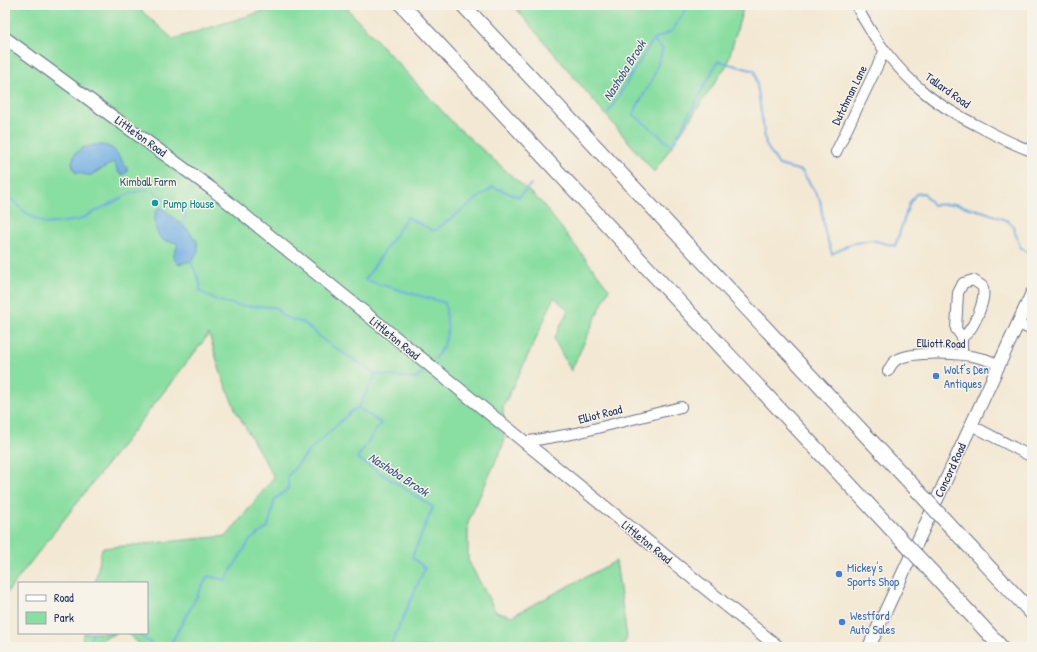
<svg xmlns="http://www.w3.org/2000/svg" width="1037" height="652" font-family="'Patrick Hand',sans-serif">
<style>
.green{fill:#89dea1;stroke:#528680}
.water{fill:#71aee3;stroke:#466ea0}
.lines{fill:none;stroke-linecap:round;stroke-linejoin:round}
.stream{stroke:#71aee3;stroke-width:2}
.minor-casing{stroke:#677087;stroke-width:12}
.major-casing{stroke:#677087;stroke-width:14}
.highway-casing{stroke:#677087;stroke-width:16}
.minor{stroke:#fff;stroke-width:10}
.major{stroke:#fff;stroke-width:12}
.highway{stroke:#fff;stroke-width:14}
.highway-bridge-casing{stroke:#677087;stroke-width:16;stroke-linecap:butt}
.highway-bridge{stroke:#fff;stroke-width:14}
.culture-dot{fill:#0f9aa8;stroke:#f7f3e8;stroke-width:1.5}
.shop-dot{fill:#3f7fe0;stroke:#f7f3e8;stroke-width:1.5}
.labels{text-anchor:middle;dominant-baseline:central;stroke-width:3;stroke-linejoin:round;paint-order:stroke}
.street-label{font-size:12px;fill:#1b2f5e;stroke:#f7f3e8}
.park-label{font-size:12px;fill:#365b6f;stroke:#f7f3e8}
.culture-label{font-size:12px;fill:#0d838f;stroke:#f7f3e8;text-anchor:start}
.shop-label{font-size:12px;fill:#366cbe;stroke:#f7f3e8;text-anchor:start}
.water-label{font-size:13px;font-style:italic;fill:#355586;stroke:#f7f3e8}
</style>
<rect width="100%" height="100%" fill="#f7f3e8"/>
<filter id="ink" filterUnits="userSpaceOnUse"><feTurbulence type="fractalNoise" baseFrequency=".025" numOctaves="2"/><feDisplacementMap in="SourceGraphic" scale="8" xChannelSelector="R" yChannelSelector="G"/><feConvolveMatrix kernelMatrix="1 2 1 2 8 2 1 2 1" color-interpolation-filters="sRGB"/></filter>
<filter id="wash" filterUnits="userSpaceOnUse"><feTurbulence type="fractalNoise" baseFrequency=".012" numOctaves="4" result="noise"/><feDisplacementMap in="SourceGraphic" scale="16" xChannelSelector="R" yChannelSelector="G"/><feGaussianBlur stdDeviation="0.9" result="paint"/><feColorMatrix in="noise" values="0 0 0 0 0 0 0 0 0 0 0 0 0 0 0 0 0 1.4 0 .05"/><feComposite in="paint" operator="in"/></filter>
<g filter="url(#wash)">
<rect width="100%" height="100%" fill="#f3e8d3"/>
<path class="green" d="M 5,5 L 135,5 L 173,39 L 283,5 L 344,5 L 455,125 L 542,203 L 609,289 L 571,371 L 554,339 L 568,310 L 554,297 L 535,341 L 503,407 L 504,443 L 468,522 L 468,560 L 496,612 L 512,616 L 616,561 L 627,638 L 622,647 L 143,647 L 127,633 L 147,633 L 147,583 L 95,583 L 102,548 L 227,536 L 274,477 L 236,411 L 222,377 L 209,334 L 5,595 Z
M 513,5 L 744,5 L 727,65 L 654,172 Z
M 84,633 L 117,633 L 97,641 L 97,647 L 80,647 Z"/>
<path class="water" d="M 94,145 C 109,144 115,148 122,161 C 125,166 128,167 127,172 L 123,175 L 118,172 L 114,162 L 91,175 L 87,175 L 75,172 L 72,163 C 74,150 82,147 94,145 Z
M 161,207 L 187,229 L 197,241 L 198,252 L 191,261 L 178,264 L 173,257 L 178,244 C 174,241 170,242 165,241 C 154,236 154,220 156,210 Z"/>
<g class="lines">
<path class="stream" d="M 653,40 L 663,49 L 653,78 L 633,114 L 672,146 L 718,61 L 755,71 L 766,145 L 779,165 L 802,171 L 820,200 L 825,232 L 832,254 L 850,244 L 872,240 L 895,246 L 910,202 L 916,194 L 924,193 L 933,205 L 954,204 L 985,212 L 1008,221 L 1013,226 L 1020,247 L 1031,254 L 1032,258
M 608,113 L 653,40 L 672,31 L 689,5
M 153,191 C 164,201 177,202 186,215 L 181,226
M 5,193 L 26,213 L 46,224 L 79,220 L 131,193 L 147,190
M 190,259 L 200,283 L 200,291 C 220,306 250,307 275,307 L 284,317 L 304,323 L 326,342 L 376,374
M 435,359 C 451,338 448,328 445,303 L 365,280 L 407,217 L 434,231 L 493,187 L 519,197 L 531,184
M 137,633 L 156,647
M 90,647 L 89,643 L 93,633
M 169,647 L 208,576 L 225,580 L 250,540 L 268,527 L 275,499 L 288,489 L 288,476 L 309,451 L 353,410 L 358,408
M 390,647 L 425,568 L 412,557 L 433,507 L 357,458 L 381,423 L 358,408 L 376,374 L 415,379 L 425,370"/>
</g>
</g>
<g filter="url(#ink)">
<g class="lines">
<g class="minor-casing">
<path id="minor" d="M 856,5 C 872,37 897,70 925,93 C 942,107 961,117 980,127 C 997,136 1014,145 1032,151
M 836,152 L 885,50
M 1018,324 L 1032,330
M 962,337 L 956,329 L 958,293 L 963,283 L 973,280 L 982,286 C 988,297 973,332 962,337 L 962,355
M 888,371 C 890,368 891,364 895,361 C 911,350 965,353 984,359 C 989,360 994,363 999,365
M 971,425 L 1032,457
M 524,442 L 577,433 L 681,407"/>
</g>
<g class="major-casing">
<path id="major" d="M 5,38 L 212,189 L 778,647
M 869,647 L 1032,293"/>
</g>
<g class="highway-casing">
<path id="highway" d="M 402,5 L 894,532
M 463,5 L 917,490
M 951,527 L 1032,613
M 930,570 L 1001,647"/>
</g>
<use href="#minor" class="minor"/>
<use href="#major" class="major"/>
<use href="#highway" class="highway"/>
<g class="highway-bridge-casing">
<path id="highway-bridge" d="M 917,490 L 951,527
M 894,532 L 930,570"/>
</g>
<use href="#highway-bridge" class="highway-bridge"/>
</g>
</g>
<circle class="culture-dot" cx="155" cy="203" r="4"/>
<g class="shop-dot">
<circle cx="936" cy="376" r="4"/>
<circle cx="839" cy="574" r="4"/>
<circle cx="842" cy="622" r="4"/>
</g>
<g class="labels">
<g class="street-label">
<text transform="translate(948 90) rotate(35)">Tallard Road</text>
<text transform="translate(849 95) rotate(-64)">Dutchman Lane</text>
<text transform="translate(141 136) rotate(36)">Littleton Road</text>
<text transform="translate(395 338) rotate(39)">Littleton Road</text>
<text transform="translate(941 343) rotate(1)">Elliott Road</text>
<text transform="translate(600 414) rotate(-14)">Elliot Road</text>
<text transform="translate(950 470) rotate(-65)">Concord Road</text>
<text transform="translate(647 542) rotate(39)">Littleton Road</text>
</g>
<g class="park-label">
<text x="148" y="181">Kimball Farm</text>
</g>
<g class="culture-label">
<text x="163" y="203">Pump House</text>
</g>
<g class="shop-label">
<text x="944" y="369">Wolf's Den<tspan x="944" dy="14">Antiques</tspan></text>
<text x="847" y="567">Mickey's<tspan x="847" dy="14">Sports Shop</tspan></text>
<text x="850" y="615">Westford<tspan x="850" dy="14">Auto Sales</tspan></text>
</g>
<g class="water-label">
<text transform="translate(624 70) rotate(-58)">Nashoba Brook</text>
<text transform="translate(399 474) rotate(33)">Nashoba Brook</text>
</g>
</g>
<rect width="1037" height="652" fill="none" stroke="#f7f3e8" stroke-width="20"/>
<rect x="18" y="582" width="130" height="52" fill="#f7f3e8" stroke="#9fa5b1"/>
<rect x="26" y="595" width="20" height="6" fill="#ffffff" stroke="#9fa5b1"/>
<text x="54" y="602" font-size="12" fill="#1b2f5e">Road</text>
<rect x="26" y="612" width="20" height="12" fill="#89dea1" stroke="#9fa5b1"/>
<text x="54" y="622" font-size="12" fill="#1b2f5e">Park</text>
</svg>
